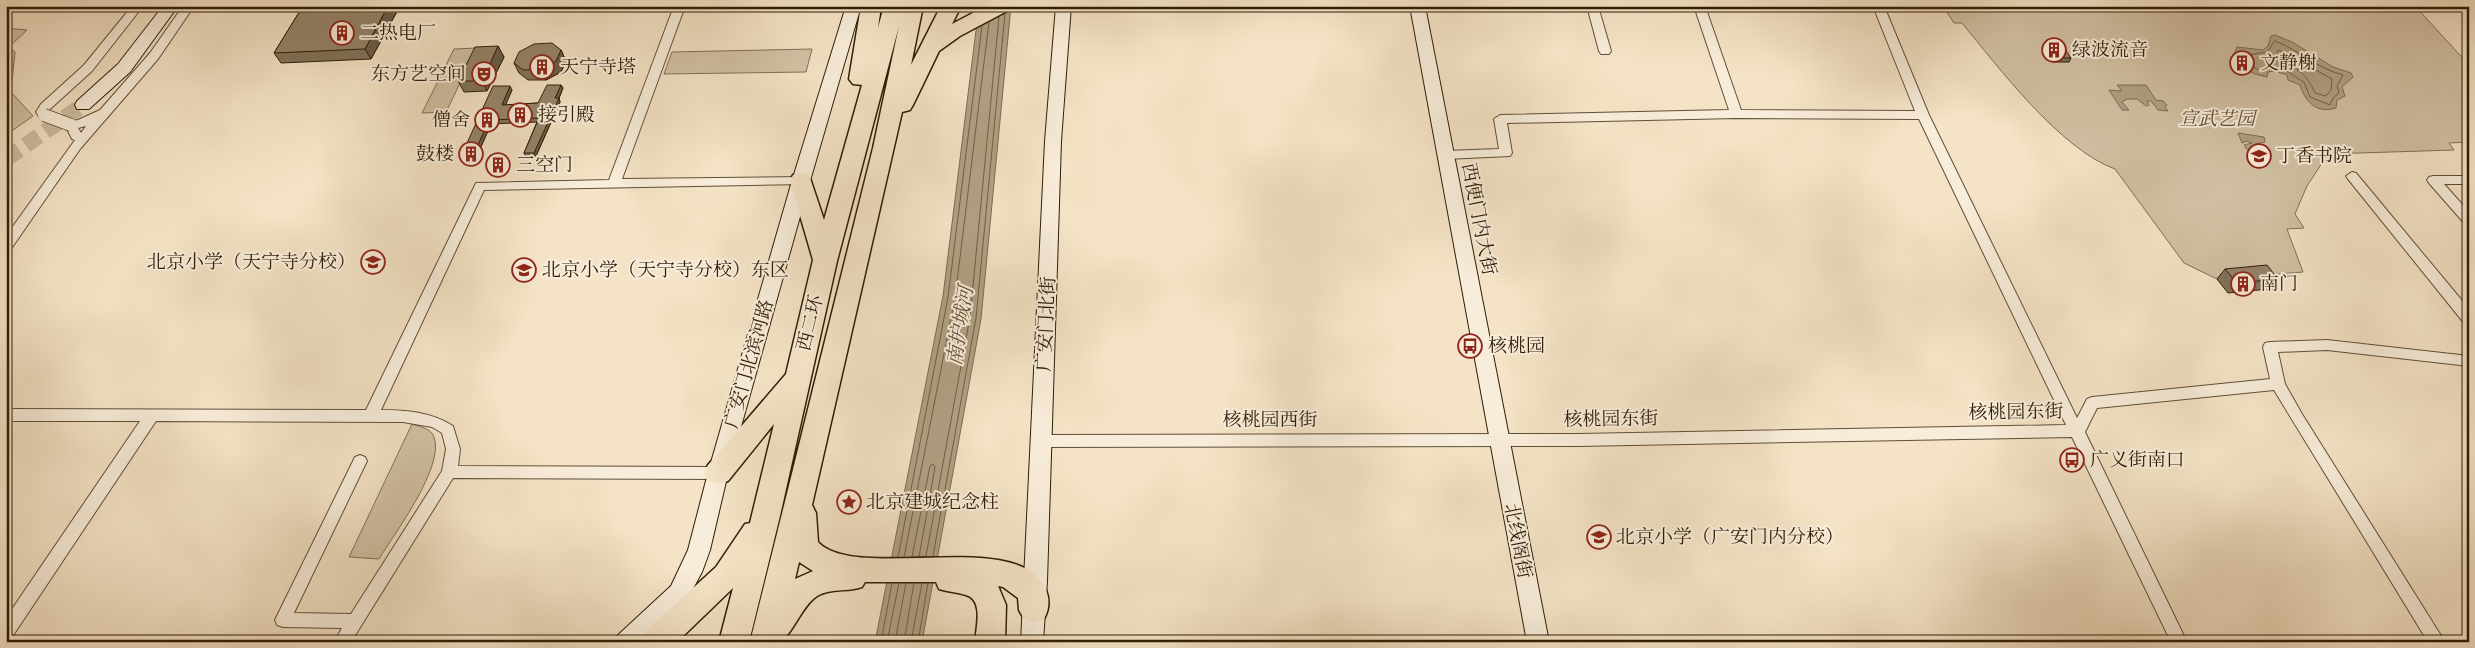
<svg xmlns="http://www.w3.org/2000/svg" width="2475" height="648" font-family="Cardo,'Noto Serif SC',serif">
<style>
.green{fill:#d2c1a5;stroke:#806f56}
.water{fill:#b1a085;stroke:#7d6c52}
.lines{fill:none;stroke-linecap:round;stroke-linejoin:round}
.shore{stroke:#705e46;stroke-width:1}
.secondary-tunnel{stroke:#ccbba0;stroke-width:16;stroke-dasharray:16 8;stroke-linecap:butt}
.street-casing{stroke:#604e36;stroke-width:2}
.secondary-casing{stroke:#2e1d06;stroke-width:2}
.highway-casing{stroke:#2e1d06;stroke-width:3}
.street{fill:#f8edda;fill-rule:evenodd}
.secondary{fill:#f8edda;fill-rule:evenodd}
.highway{fill:#f4e3c6;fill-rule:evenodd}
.street-bridge-casing{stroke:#604e36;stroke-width:14;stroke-linecap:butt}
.street-bridge{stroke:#f8edda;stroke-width:12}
.wall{fill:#80725b;stroke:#2e1d06}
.shaded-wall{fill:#685c4a;stroke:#2e1d06}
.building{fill:#95846a;stroke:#2e1d06}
.labels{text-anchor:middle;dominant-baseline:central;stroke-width:4;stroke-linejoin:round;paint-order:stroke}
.poi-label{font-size:19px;fill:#2e1d06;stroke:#f8edda;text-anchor:start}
.park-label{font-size:19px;font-style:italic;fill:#5f4e36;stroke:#f8edda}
.street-label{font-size:19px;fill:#2e1d06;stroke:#f8edda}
.water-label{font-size:20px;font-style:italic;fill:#625139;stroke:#f8edda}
</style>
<rect width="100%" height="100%" fill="#f4e3c6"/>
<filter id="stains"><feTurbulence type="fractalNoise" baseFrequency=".004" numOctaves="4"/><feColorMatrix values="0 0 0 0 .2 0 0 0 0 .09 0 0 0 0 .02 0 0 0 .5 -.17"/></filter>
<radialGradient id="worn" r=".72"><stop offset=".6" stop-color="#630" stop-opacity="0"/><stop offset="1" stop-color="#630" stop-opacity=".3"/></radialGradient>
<path class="green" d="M 1943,6 L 2415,6 L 2469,65 L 2469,142 L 2449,143 L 2454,150 L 2328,154 L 2307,186 L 2295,214 L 2304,228 L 2287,229 L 2303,272 L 2217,279 L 2184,263 L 2115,169 C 2060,149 1999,68 1962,23 L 1954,23 Z
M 6,28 L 27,30 L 9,47 L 15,52 L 11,92 L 33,116 L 6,135 Z
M 477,48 L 446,112 L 422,113 L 454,49 Z
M 812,49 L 806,72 L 664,74 L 672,52 Z
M 412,424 C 420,427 431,428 434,437 C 445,466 395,533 379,559 L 349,557 Z"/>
<path class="water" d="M 979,6 L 1011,6 L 981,319 L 922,642 L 875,642 L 943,296 Z
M 2275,35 L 2292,42 L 2333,67 L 2351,73 L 2353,77 L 2342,87 L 2345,96 L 2337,100 L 2336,108 C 2317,114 2305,102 2300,85 L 2288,80 L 2287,75 L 2275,71 L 2268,72 L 2267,77 L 2255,74 L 2242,68 L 2241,64 L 2246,64 L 2241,58 L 2234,55 L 2237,47 L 2263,50 L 2268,46 L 2271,36 Z
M 2117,85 L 2146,85 L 2156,100 L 2163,101 L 2167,105 L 2165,107 L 2168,111 L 2158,110 L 2151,101 L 2147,101 L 2149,105 L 2146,106 L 2137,99 L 2127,99 L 2122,102 L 2129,110 L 2122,110 L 2109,90 L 2122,91 Z
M 2238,133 L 2264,137 L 2265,142 L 2255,144 L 2259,148 L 2262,147 L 2270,157 L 2250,154 L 2244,145 L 2252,143 L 2247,141 L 2242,143 Z"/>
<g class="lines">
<path class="shore" d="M 2275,41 C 2299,50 2318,69 2343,75 L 2337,86 L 2339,93 L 2333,98 L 2330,105 L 2310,97 L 2304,82 C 2289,75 2280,59 2262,71 L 2250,66 L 2248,55 L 2267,52 Z
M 2279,50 L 2332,79 L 2331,90 L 2326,96 L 2315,93 C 2305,71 2296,67 2274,59 Z
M 926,556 L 970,317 L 999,17
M 933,556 L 976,318 L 1005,13
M 898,557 L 948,297 L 982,26
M 904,557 L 955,298 L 989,22
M 912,557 L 930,466 L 933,464 L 935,467 L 919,557
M 881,642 L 892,583
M 887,642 L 899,583
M 895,642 L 906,583
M 904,642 L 914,583
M 911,642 L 922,583
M 918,642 L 928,583"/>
<path class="secondary-tunnel" d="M 6,159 L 83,105"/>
<g class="street-casing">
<path id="street" d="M 132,6 L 143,6 L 92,71 L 49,110 L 48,118 L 40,118 L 36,112 L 41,104 L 84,65 Z
M 183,6 L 194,6 L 158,59 L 80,149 L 11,249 L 6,251 L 6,236 L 75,140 L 72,139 L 65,125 L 67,122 L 78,120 L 100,110 L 150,53 ZM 86,126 L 81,133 L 78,128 Z
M 674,6 L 685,6 L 622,179 L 801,177 L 805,178 L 807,181 L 805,184 L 484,190 L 381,410 C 406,410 431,412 453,426 L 460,449 L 458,466 L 718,467 L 723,469 L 726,473 L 723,477 L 718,479 L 453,478 L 351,642 L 334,642 L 342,628 L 283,627 L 277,625 L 275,620 L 355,457 L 360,455 L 365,457 L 367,461 L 294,613 L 351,614 L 442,471 L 446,449 L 442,433 L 432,427 L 403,422 L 156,421 L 12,637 L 6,639 L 6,618 L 140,421 L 6,421 L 6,409 L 366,410 L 476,183 L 609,180 Z
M 1587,6 L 1598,6 L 1611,51 L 1609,54 L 1601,54 L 1599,51 Z
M 1694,6 L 1705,6 L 1741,110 L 1915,111 L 1873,6 L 1884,6 L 1929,115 L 2077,418 L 2087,399 L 2092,397 L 2270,379 L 2263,347 L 2265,343 L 2270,342 L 2327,340 L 2469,356 L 2469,366 L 2327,350 L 2278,352 L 2285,384 L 2302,414 L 2445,642 L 2428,642 L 2274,390 L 2097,408 L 2085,432 L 2187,642 L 2171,642 L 2072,437 L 1578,446 L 1041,447 L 1036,445 L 1034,441 L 1036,437 L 1041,435 L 1578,434 L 2066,425 L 1919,119 L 1736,118 L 1507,123 L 1512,153 L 1510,156 L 1445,159 L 1439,155 L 1445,151 L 1499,149 L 1494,119 L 1500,115 L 1729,110 Z
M 2352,172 L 2356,173 L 2469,309 L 2469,324 L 2464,323 L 2348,179 L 2346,176 Z
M 2433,176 L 2469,176 L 2469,184 L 2444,184 L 2469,212 L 2469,224 L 2464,223 L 2429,183 L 2427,180 L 2429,177 Z"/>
</g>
<g class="secondary-casing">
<path id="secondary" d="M 163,6 L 178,6 L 130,72 L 89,109 L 77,109 L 75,105 L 77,101 L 118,64 Z
M 846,6 L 861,6 L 810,181 L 728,473 L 710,550 L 702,572 L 687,600 L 642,642 L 615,642 L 618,635 L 671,586 L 688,550 L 708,473 L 792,181 Z
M 1056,6 L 1071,6 L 1061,141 L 1047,581 L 1043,642 L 1021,642 L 1045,141 Z
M 1410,6 L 1425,6 L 1549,642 L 1527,642 Z"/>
</g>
<g class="highway-casing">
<path id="highway" d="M 861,6 L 881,6 L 878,28 L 884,6 L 923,6 L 911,65 L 941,6 L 961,6 L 952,24 L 986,6 L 1012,6 L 1009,10 L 960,36 L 939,51 L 913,105 L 910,110 L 902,112 L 812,505 L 816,513 L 818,542 C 856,583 1020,526 1046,590 C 1050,600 1049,610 1044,619 L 1034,623 L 1024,619 L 1019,610 L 1018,598 L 1003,587 L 998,586 L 1006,605 L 1005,642 L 975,642 C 976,628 984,600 966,595 C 957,592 948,592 939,589 L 936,582 L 865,582 L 862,587 C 848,592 830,588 817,596 C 801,606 791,639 778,642 C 769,643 759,642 750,642 L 873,148 L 899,26 L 837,261 L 780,516 L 749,642 L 719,642 L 733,588 L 677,642 L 641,642 L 645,632 L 716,567 L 745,524 L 750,523 L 774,424 L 728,481 L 718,484 L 708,481 L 704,473 L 708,465 L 786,374 L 813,260 L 790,181 L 793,175 L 801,173 L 809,175 L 824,220 L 862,85 L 853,84 L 849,79 ZM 799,562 L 813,571 L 795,579 Z"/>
</g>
<use href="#street" class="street"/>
<use href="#secondary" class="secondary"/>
<use href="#highway" class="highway"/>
<g class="street-bridge-casing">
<path id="street-bridge" d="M 44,115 L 71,125"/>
</g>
<use href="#street-bridge" class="street-bridge"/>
</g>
<path class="wall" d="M 303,6 L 400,6 L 371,59 L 281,63 L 274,53 Z
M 2045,42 L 2071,58 L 2069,62 L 2053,62 L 2044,45 Z
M 498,46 L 504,57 L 487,91 L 464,92 L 458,81 Z
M 561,50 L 566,61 L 561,72 L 546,80 L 528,80 L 519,73 L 514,63 Z
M 561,85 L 563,88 L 559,98 L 560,102 L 536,156 L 526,157 L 524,153 L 537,122 L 491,124 L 476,158 L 464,158 L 462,154 L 512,90 L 505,105 L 538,103 Z
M 2225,269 L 2278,279 L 2269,289 L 2228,293 L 2217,279 Z"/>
<path class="shaded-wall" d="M 388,6 L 400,6 L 371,59 L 365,49 Z
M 498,46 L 504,57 L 487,91 L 482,81 Z
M 561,50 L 566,61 L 561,72 L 546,80 L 541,69 Z
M 561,85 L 563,88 L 559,98 L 560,102 L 536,156 L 534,153 L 555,98 Z
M 510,86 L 512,90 L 504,109 L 502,105 Z
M 489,120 L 491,124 L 476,158 L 474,154 Z"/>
<path class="building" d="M 303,6 L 388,6 L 365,49 L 274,53 Z
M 2045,42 L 2060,42 L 2071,58 L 2055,58 Z
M 552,43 L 561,50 L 556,61 L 541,69 L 523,70 L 514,63 L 519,52 L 534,44 Z
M 498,46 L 482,81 L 458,81 L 475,47 Z
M 547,85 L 561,85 L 555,98 L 559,98 L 534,153 L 524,153 L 539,118 L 489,120 L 474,154 L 462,154 L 493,86 L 510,86 L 502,105 L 538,103 Z
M 2267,265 L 2278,279 L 2237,283 L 2225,269 Z"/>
<defs>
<g id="building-ring" transform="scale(1.25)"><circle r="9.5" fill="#f8edda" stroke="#8f2418" stroke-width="1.5"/><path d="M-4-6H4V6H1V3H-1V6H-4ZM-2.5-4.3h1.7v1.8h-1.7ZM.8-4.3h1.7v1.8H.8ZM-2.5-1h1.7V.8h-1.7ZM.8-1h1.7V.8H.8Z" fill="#8f2418"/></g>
<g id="theatre-ring" transform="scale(1.25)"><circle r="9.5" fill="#f8edda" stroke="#8f2418" stroke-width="1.5"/><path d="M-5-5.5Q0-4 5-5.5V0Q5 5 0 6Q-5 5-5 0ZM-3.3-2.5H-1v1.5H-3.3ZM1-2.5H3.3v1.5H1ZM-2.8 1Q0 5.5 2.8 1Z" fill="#8f2418"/></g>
<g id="school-ring" transform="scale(1.25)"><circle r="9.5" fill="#f8edda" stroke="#8f2418" stroke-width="1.5"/><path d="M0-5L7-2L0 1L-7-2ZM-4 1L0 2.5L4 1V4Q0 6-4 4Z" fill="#8f2418"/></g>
<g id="bus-ring" transform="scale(1.25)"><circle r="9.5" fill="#f8edda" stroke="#8f2418" stroke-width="1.5"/><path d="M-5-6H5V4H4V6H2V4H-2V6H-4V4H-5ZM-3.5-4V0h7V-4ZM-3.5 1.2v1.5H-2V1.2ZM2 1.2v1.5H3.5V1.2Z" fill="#8f2418"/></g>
<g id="sight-ring" transform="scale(1.25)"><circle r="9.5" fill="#f8edda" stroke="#8f2418" stroke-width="1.5"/><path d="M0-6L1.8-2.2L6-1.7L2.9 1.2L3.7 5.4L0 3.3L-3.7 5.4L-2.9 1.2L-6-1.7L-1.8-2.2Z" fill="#8f2418"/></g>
</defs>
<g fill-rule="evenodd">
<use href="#building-ring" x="342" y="33"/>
<use href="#building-ring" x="2054" y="50"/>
<use href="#building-ring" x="2242" y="63"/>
<use href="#building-ring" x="542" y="67"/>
<use href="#theatre-ring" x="484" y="74"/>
<use href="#building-ring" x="520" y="115"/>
<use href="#building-ring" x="487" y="120"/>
<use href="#building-ring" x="471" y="154"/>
<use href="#school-ring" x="2259" y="156"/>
<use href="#building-ring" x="498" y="165"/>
<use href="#school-ring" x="373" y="262"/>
<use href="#school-ring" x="524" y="270"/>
<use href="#building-ring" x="2243" y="284"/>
<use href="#bus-ring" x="1470" y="346"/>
<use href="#bus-ring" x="2072" y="460"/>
<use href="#sight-ring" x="849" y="502"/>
<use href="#school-ring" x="1599" y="537"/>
</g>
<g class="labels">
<g class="poi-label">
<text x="360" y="33">二热电厂</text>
<text x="2072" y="50">绿波流音</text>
<text x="2260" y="63">文静榭</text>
<text x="560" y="67">天宁寺塔</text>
<text x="466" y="74" text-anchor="end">东方艺空间</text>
<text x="538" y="115">接引殿</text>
<text x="470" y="120" text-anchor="end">僧舍</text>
<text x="454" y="154" text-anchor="end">鼓楼</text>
<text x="2276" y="156">丁香书院</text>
<text x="516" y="165">三空门</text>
<text x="356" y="262" text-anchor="end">北京小学（天宁寺分校）</text>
<text x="542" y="270">北京小学（天宁寺分校）东区</text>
<text x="2260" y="284">南门</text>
<text x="1488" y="346">核桃园</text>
<text x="2090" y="460">广义街南口</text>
<text x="866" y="502">北京建城纪念柱</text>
<text x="1616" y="537">北京小学（广安门内分校）</text>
</g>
<g class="park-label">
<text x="2217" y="119">宣武艺园</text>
</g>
<g class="street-label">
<text transform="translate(1479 219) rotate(79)">西便门内大街</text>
<text transform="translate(810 323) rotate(-76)">西二环</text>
<text transform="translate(1046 324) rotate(-87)">广安门北街</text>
<text transform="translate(749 364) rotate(-74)">广安门北滨河路</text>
<text transform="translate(2016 412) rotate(-1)">核桃园东街</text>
<text transform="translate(1611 419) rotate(-1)">核桃园东街</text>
<text x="1270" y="420">核桃园西街</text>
<text transform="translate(1518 541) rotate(79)">北线阁街</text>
</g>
<g class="water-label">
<text transform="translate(960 326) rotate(-81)">南护城河</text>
</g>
</g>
<rect width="2475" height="648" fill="none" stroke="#f4e3c6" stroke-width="25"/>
<rect x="8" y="8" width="2460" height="633" fill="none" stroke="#2e1d06" stroke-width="2.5"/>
<rect x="12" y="12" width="2450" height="623" fill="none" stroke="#2e1d06"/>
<rect width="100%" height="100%" filter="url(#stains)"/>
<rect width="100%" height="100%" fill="url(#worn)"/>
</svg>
